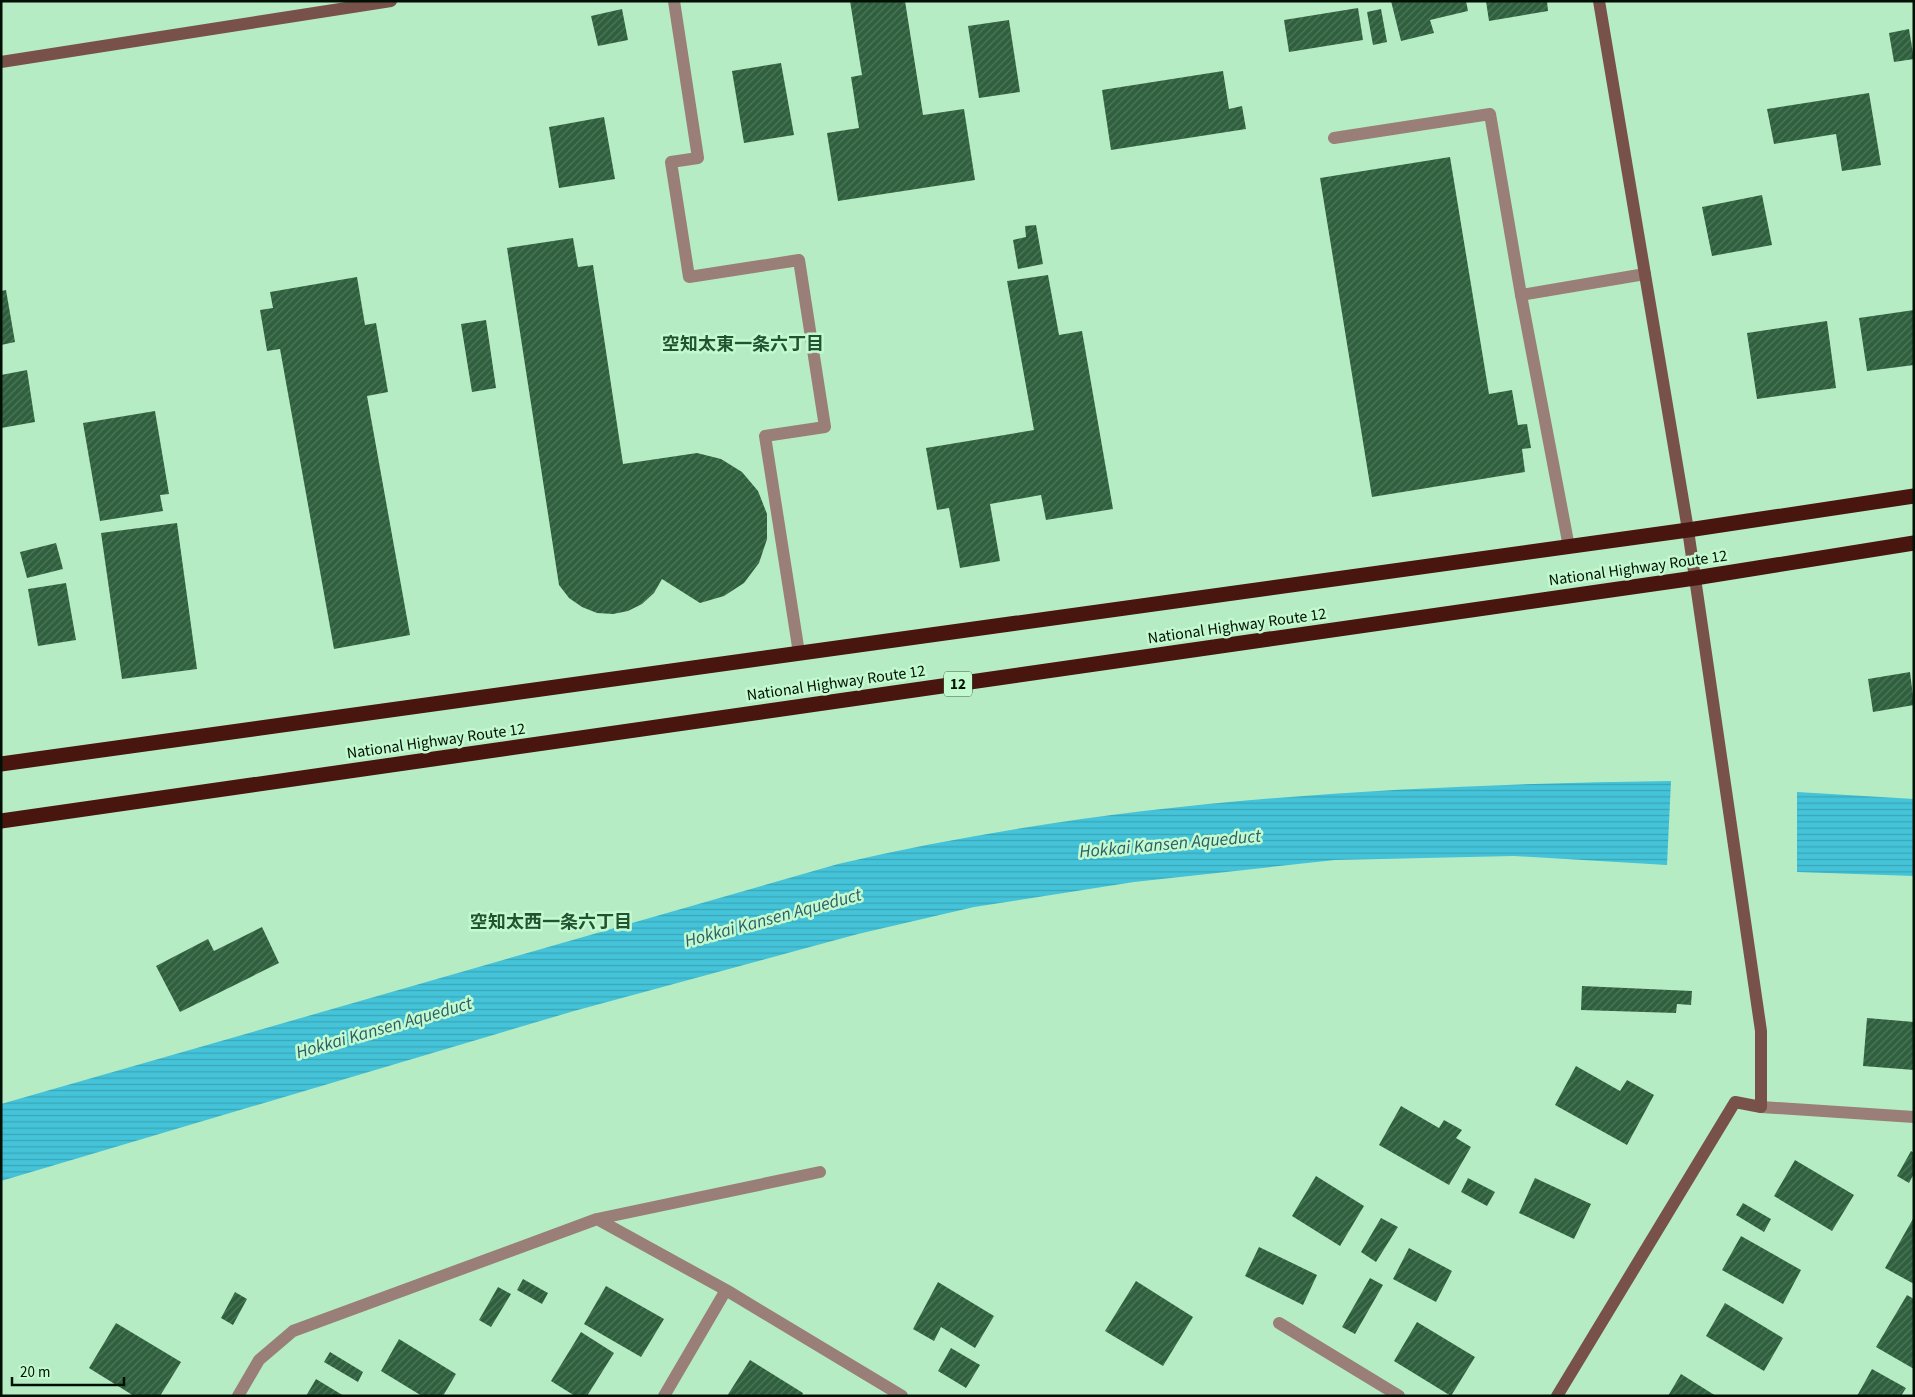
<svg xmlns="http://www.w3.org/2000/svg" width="1915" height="1397" font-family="'Source Sans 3','Noto Sans JP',sans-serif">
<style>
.water{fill:url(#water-rules)}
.building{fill:url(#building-hatch)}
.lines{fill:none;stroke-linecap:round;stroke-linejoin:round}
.lane{stroke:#9a7e78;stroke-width:12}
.street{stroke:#9a7e78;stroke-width:12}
.secondary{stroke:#78524a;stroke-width:12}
.highway{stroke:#48160e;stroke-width:15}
.labels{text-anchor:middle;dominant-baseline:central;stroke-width:5;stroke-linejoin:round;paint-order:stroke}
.shield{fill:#c3f9cf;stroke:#3a5641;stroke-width:1}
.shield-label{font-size:15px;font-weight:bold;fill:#001004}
.street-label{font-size:16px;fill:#001004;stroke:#c3f9cf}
.neighbourhood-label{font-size:18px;font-weight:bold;fill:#215331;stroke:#c3f9cf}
.water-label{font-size:18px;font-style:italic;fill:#2b5e68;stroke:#c3f9cf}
</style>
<defs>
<pattern id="water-rules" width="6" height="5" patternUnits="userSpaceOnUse" patternTransform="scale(1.25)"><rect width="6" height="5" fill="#44c3d9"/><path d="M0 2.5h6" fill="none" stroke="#3aa6b9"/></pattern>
<pattern id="building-hatch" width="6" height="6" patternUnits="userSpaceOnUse" patternTransform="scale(1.25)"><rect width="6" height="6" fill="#2f603e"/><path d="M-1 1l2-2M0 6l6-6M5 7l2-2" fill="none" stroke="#50765c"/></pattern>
</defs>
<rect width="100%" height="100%" fill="#b6ecc3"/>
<path class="water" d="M 1671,781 L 1667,865 L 1514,856 L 1335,860 L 1134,882 L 974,907 L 858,934 L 574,1011 L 1,1181 L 1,1104 L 838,864 C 1111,800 1392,785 1671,781 Z
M 1797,792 L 1914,799 L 1914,876 L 1797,872 Z"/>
<path class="building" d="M 850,1 L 905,1 L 923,115 L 964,109 L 975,180 L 838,201 L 827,133 L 859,128 L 851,77 L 862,75 Z
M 1391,1 L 1466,1 L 1468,11 L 1430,20 L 1434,33 L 1401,41 Z
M 1486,1 L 1547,1 L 1548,11 L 1489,21 Z
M 1358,8 L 1363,40 L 1289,52 L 1284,20 Z
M 622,9 L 628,40 L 598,46 L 591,16 Z
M 1381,9 L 1387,42 L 1373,45 L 1367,12 Z
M 1009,20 L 1020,92 L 979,98 L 968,26 Z
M 1909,29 L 1914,59 L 1894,62 L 1889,33 Z
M 781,63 L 794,135 L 744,143 L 732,71 Z
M 1223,71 L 1229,109 L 1242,106 L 1246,129 L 1111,150 L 1102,90 Z
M 1869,93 L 1881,165 L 1842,171 L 1836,134 L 1774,144 L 1767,109 Z
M 604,117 L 615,179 L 559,188 L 549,127 Z
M 1450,157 L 1489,394 L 1512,390 L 1518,425 L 1527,424 L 1531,448 L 1522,449 L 1525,472 L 1372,497 L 1320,178 Z
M 1762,195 L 1772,245 L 1712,256 L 1702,207 Z
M 1036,225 L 1043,264 L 1018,269 L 1013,240 L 1026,237 L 1025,226 Z
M 573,238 L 578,267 L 593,265 L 623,464 L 697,453 L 721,459 L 742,472 L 758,491 L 767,514 L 767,539 L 759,563 L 744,583 L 724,596 L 700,603 L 662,579 L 654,593 L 642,604 L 628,611 L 613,614 L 597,613 L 582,607 L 569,598 L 559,585 L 507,248 Z
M 1048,275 L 1059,335 L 1082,331 L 1113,509 L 1046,520 L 1041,495 L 990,504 L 1000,561 L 960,568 L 949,508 L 937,510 L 926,448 L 1034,430 L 1007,281 Z
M 357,277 L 365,325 L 376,323 L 388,392 L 367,396 L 410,635 L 334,649 L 280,349 L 267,351 L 260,310 L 273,308 L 270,292 Z
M 6,290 L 15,342 L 1,345 L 1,291 Z
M 1914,310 L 1914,365 L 1867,371 L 1859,318 Z
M 486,320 L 496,388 L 472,392 L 461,324 Z
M 1827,321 L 1836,388 L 1757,399 L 1747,333 Z
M 27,370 L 35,422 L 1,428 L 1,375 Z
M 155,411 L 169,494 L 160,495 L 163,511 L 100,521 L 83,423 Z
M 177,523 L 197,669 L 122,679 L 101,533 Z
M 56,543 L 63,569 L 27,578 L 20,552 Z
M 66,583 L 76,640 L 38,646 L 28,589 Z
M 1910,672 L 1914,705 L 1873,712 L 1868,679 Z
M 262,927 L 279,963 L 180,1012 L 156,966 L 208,939 L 214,951 Z
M 1582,986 L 1692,991 L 1691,1005 L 1677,1004 L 1676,1013 L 1581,1010 Z
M 1867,1018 L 1914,1022 L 1914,1070 L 1863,1066 Z
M 1576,1066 L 1620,1091 L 1627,1080 L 1654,1095 L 1627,1145 L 1555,1105 Z
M 1401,1106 L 1439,1128 L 1444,1120 L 1462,1130 L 1456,1138 L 1471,1147 L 1449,1185 L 1379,1145 Z
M 1911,1151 L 1914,1153 L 1914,1174 L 1909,1183 L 1897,1176 Z
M 1795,1160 L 1854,1195 L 1832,1231 L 1774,1196 Z
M 1316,1176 L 1364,1206 L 1340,1246 L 1292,1216 Z
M 1468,1178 L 1495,1192 L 1487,1206 L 1461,1192 Z
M 1535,1178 L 1591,1204 L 1574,1239 L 1519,1213 Z
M 1743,1203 L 1771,1219 L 1764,1232 L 1736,1215 Z
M 1914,1217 L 1914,1284 L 1885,1268 Z
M 1381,1218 L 1398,1227 L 1376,1262 L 1361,1252 Z
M 1741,1236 L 1801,1270 L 1783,1304 L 1722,1270 Z
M 1259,1247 L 1317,1275 L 1303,1305 L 1245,1276 Z
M 1409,1248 L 1452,1271 L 1436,1302 L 1393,1279 Z
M 1370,1278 L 1383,1285 L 1355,1334 L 1342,1327 Z
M 523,1279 L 548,1293 L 542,1304 L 517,1290 Z
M 1136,1281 L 1193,1317 L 1163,1366 L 1105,1331 Z
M 938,1282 L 994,1316 L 975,1348 L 941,1327 L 934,1341 L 913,1329 Z
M 606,1286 L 664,1319 L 641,1357 L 584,1324 Z
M 498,1287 L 511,1294 L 491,1327 L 479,1320 Z
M 235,1292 L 247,1299 L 233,1325 L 221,1318 Z
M 1907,1295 L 1914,1299 L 1914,1369 L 1876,1347 Z
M 1725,1303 L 1783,1338 L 1764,1371 L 1706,1336 Z
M 1417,1322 L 1475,1357 L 1451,1396 L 1394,1361 Z
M 116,1323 L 181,1362 L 160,1396 L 134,1396 L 89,1368 Z
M 581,1332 L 614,1353 L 587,1396 L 575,1396 L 551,1381 Z
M 399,1339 L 456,1374 L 443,1396 L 422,1396 L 381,1371 Z
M 951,1348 L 980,1365 L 966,1388 L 938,1371 Z
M 330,1352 L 363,1372 L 358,1382 L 324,1362 Z
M 750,1360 L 803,1393 L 802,1396 L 727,1396 Z
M 1872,1369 L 1906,1388 L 1901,1396 L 1857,1396 Z
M 1681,1374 L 1716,1396 L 1668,1396 Z
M 316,1379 L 344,1396 L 306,1396 Z"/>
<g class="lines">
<path class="lane" d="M 674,1 L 698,158 L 671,162 L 689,277 L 799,260 L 825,427 L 765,436 L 799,653
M 1334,138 L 1490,114 L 1521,295 L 1645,274"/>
<path class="street" d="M 1521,295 L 1569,547
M 1761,1107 L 1914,1117
M 597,1219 L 726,1290 L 902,1396
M 1279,1323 L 1399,1396
M 238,1396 L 259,1360 L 293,1331 L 597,1219 L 820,1172
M 664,1396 L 726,1290"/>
<path class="secondary" d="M 1,62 L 391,1
M 1557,1396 L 1735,1102 L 1761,1107 L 1761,1031 L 1688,530 L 1599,1"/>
<path class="highway" d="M 1,764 L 1688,530 L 1914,496
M 1,821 L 1695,578 L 1914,543"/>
</g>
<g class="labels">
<rect class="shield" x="944" y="671.5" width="28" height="25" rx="4"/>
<g class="shield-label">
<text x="958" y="684">12</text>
</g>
<g class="street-label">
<text transform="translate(1638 568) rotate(-8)">National Highway Route 12</text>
<text transform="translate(1237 626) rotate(-8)">National Highway Route 12</text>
<text transform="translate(836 683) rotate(-8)">National Highway Route 12</text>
<text transform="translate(436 741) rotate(-8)">National Highway Route 12</text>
</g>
<g class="neighbourhood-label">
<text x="743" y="344">空知太東一条六丁目</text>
<text x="551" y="922">空知太西一条六丁目</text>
</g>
<g class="water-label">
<text transform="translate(1170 844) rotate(-5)">Hokkai Kansen Aqueduct</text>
<text transform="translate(773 918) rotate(-15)">Hokkai Kansen Aqueduct</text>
<text transform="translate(384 1028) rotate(-16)">Hokkai Kansen Aqueduct</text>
</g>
</g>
<rect width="1915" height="1397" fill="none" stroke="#001004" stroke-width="5"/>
<path d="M12 1377v8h112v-8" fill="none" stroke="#001004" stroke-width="2.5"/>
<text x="20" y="1377" font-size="15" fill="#001004" stroke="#c3f9cf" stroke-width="4" paint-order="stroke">20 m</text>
</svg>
